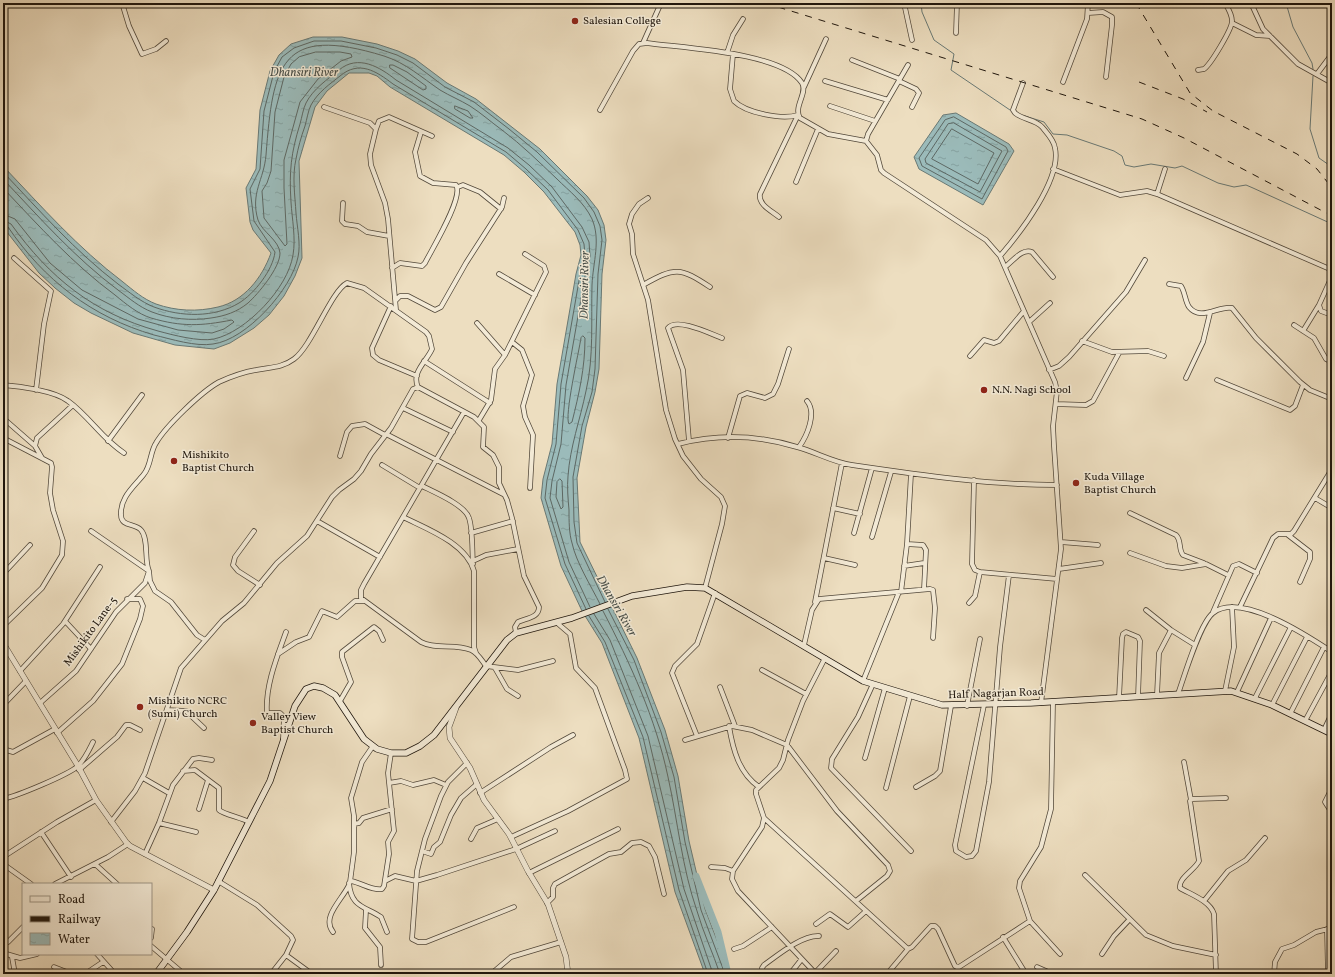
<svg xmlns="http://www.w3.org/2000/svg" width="1335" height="977" font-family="Vollkorn,serif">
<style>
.water{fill:url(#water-ripples);stroke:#697975}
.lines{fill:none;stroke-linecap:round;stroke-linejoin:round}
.shore{stroke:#5d6864;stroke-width:1}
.stream{stroke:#697975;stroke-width:1}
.river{stroke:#9bbbba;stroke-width:7}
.minor-casing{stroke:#52483a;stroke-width:5.5}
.tertiary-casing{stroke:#52483a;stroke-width:6}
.secondary-casing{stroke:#1f160d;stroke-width:7}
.minor{stroke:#f3ead6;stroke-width:4}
.tertiary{stroke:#f3ead6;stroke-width:5}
.secondary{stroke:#f3ead6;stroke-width:5.5}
.rail{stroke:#1f160d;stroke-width:1;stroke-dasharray:7 7;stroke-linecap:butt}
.poi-dot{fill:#8f2418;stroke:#f3ead6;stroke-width:1.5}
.labels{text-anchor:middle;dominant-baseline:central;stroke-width:3;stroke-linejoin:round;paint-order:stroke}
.poi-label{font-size:11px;fill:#1f160d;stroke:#f3ead6;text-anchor:start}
.street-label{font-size:11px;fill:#1f160d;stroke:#f3ead6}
.water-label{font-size:12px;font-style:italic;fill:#4a504a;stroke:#f3ead6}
</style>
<defs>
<pattern id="water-ripples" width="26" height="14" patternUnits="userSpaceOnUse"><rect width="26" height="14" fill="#9bbbba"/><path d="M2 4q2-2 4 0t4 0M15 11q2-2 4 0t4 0" fill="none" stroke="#85a09f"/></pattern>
</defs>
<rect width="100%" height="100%" fill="#eddec0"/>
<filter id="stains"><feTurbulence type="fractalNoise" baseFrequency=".005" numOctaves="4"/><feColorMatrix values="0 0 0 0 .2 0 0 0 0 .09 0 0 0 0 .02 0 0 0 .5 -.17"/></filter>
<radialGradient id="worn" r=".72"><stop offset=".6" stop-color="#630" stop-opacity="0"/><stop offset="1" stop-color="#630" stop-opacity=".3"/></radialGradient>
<path class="water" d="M 313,37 L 342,37 L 377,44 L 398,51 L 415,59 L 447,83 L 476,99 L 540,149 L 587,196 L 598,210 L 604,225 L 606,240 L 602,274 L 599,369 L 595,392 L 586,427 L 577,478 L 580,542 L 637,658 L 665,730 L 678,776 L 689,841 L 705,909 L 730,974 L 705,974 L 675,892 L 639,738 L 602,643 L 582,611 L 561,566 L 541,498 L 543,479 L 552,444 L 557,384 L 576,274 L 581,255 L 580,245 L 575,232 L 544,192 L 524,172 L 504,155 L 390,87 L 377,76 L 369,73 L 349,73 L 327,91 L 315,107 L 299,161 L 302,258 L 295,276 L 284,296 L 269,315 L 254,328 L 230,343 L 214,349 L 175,345 L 133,333 L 91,313 L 74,303 L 55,288 L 39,273 L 3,227 L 3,166 C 41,206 78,248 123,282 C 133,290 143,299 156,304 C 176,311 197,312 218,307 C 244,301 262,278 271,253 L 253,230 L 250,222 L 246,188 L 256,169 L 260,110 L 270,71 L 279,55 L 291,44 Z
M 956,113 L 1009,144 L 1014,151 L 983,205 L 919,169 L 914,157 L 943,115 Z"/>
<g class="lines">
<path class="shore" d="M 316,52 L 340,52 L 351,54 L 352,57 L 341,61 L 318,79 L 300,102 L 284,160 L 284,188 L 287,244 L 285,246 L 264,218 L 262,191 L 267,183 L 271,171 L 275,112 L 284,77 L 291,64 L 299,57 Z
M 390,65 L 393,65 L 407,72 L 426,86 L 426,89 L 423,90 L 390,68 Z
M 455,106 L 468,111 L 473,118 L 470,118 L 455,109 Z
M 954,117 L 1006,147 L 1008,151 L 982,199 L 922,166 L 919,158 L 945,120 Z
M 954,123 L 1002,151 L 980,192 L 926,163 L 925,159 L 948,124 Z
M 952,129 L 994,153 L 978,184 L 932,159 Z
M 3,172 C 40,211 75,251 118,284 C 129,292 141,302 154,307 C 181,317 214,318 239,303 C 254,294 273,270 275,252 L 254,221 L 250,189 L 260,169 L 264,111 L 274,72 L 282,57 L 294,48 L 314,41 L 341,41 L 376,48 L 397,55 L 413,63 L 445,87 L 474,102 L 509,129 L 537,152 L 584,198 L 594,212 L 600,226 L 602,240 L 598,274 L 595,369 L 592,392 L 582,426 L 573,477 L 574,522 L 577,543 L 605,602
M 3,179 C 40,218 75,258 118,290 C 129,298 139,307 152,312 C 170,319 192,321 211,318 C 225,316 237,312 248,303 C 258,294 280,268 280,253 C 279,240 262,232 258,220 C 250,193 264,180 266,155 C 273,65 280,24 384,56 C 406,63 421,77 440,90 C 450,96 460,100 470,106 C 481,113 491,122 502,130 C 522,145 539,162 557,179 C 569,191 584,202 592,219 C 601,240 593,262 592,285 C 591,320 594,357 586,391 C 580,420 570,447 568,476 C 567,487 568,499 569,510 C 569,521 569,533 572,543 C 576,562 591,586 600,604
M 3,188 C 39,226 73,264 115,295 C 126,304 138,314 151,318 C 182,327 201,326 232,320 L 234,322 L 224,329 L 212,333 L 178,330 L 138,319 L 82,290 L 50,263 L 15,219 L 3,214
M 3,220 L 11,224 C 50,278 93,313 158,331 C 173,335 199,342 214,339 C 246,332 288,288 293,255 C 296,238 292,219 291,202 C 289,171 291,153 300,124 C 302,117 303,109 306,103 C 313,89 328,79 339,70 C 358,54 380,67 396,80 L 508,148 L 529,165 L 552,187 L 582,227 L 589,242 L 590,256 L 585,276 L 566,385 L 561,444 L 552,481 L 550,498 L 569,562 L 590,607
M 3,225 L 8,227 C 44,280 92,317 154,335 C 171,339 196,347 213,344 C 246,340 292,289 298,257 C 301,244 297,227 296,213 C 295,196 292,176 296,159 C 298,148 301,137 305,126 C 307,119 308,111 311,105 C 318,92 330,84 340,76 C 359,60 376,71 393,84 L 506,152 L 526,169 L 548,190 L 578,230 L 584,244 L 585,256 L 580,275 L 561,384 L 556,444 L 547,480 L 545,498 L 565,564 L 586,609
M 583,336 L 585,338 C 585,368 579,394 572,422 L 569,424 C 564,417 579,351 581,338 Z
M 560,479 L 562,481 L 563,507 L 561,509 L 556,497 L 557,482 Z
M 608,609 L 634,660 L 661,732 L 674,777 L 685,842 L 701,910 L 725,974
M 603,611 C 630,663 656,719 668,777 C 678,822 682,868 697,911 C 703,932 713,953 720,974
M 594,614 L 610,640 L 648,736 L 684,889 L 713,974
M 589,616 L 605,642 L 643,737 L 679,890 L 708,974"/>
<path class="stream" d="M 921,3 L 922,12 L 934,40 L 954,54 L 951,70 L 1010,110
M 1286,3 L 1293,27 L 1312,63 L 1313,69
M 1313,76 L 1310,129 L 1319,158 L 1332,167
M 1025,116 L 1044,122 L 1053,134 L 1067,135 L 1114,151 L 1122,156 L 1125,165 L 1134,167 L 1151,164 L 1175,168 L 1182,166 L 1218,183 L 1234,187 L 1246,185 L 1253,188 L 1332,224"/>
<path class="river" d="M 696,876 L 718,932 L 728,974"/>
<g class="minor-casing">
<path id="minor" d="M 122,3 L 129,26 L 142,54 L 156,49 L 166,41
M 904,3 L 912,40
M 1251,3 L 1263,29 L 1298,64 L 1332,83
M 1088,13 L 1103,12 L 1112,17 L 1112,25 L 1106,77
M 1232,23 L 1256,35 L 1270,36
M 956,33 L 957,3
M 643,43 L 661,3
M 727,53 L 733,35 L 743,19
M 733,54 L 730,89 L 734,101 C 746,113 782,120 798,115
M 852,60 L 900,79
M 908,65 L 868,134 L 866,141 L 877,155 L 881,170 L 884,173 L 986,240 L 1000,256 L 1055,382 L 1057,391 L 1053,426 L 1054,446 L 1061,549 L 1041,703
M 1198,70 L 1204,69 C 1211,64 1232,29 1232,21 C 1232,14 1228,8 1225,3
M 1317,74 L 1332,54
M 825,81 L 888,100
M 899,81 L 916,89 L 919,93 L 912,107
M 1063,82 L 1087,19 L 1088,3
M 804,87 L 826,39
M 830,106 L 875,121
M 324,107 L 370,123 L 376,129 L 370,154 L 371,165 L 385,203 L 388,219 L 396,310
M 600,110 L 633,51 L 639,44 L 647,43 C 681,48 782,52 802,83 C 808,93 793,107 800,118 L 828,134 L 866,141
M 376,129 L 379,121 L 389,117 L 432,136
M 1053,169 L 1120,195 L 1147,191 L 1157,194 L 1332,270
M 796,182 L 818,129
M 458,187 L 463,185 L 480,192 L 501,209
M 1157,194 L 1165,169
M 648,198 L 639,204 L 632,214 L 629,224 L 632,234 L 633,254 L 648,300 L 666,410 L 675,439 L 683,456 L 701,479 L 721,497 L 725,506 L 722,524 L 705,588
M 343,203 L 342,221 L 345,224 L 358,226 L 367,232 L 389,236
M 779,217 C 772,211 758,205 760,194 L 798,115
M 1000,256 C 1020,233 1062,179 1055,148 C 1054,140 1047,133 1042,127 C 1035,119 1023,120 1015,113 L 1013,110 L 1023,83
M 14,258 L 51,291 L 44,324 L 36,390
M 1005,267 C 1013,261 1022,248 1032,252 L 1053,277
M 392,268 L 400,263 L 422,266 L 425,263 C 432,249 464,197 456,185 L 433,183 L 420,176 L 415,152 L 421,132
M 499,274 L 535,295
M 1332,276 L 1319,305 L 1321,311 L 1332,315
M 1169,284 L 1181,286 C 1185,292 1185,301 1189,307 C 1201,322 1219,305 1232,308 L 1256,338 L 1300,382 L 1310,390 L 1332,399
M 643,285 C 675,267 680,267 710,287
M 396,300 L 400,296 L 408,296 L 435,310 L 441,307 L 466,263 L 502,207 L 504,198
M 391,306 L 372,348 L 373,355 L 379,360 L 417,376
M 1029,322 L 1050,303
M 477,323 L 505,355
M 1294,325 L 1314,338 L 1326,359 L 1332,362
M 1303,331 L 1319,305
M 1332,331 L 1332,339
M 1082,341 L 1112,352 L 1148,351 L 1164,356
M 512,342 L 522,350 L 532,375 L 523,406 L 525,417 L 533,435 L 530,488
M 970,356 L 984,340 L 994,343 L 999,341 L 1024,311
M 424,361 L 490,403
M 1049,370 L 1059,366 L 1069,357 L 1126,292 L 1145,260
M 1186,378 L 1203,342 L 1210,313
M 1217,380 L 1290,410 L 1295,406 L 1303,385
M 3,385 C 20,386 55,391 68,401 C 89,416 102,439 124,453
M 1056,404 L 1086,405 L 1093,401 L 1119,353
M 403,408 L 453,432
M 464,412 L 364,584 L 361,590 L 361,598 L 421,642 C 436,650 455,643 471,650 C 478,653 482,661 486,666 L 518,670 L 553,661
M 3,418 L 35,446
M 479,420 L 491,400 L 495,369 L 505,355 L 546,272 L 544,266 L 525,254
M 386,434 L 503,494
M 3,438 L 51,463 L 52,467 L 50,493 L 53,510 L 63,541 L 62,555 L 42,588 L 3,626
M 728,438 L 740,396 L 747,393 L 765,398 L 773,394 L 778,384 L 789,349
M 1332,440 L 1330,452 L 1332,458
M 108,441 L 142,395
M 689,441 L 683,370 L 668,328 C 677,317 711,334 722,338
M 678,444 C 717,434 758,435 797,447 C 816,452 832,462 852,465 C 920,475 988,485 1057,485
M 799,447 C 807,436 817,413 807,401
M 340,456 L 347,432 L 352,426 L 365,424 L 385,435
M 42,458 L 35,446 L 37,438 L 73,405
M 382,465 L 420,488
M 974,480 L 972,564 L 975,570 L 980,572 L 1057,579
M 422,486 C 434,492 465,505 469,518 C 473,530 472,551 473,564
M 1315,498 L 1332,508
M 833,508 L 860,514
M 1130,513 L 1176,535 C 1182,541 1178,549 1183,555 L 1204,563
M 403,517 C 427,529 466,543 474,571 L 474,647 L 476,653
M 317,521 L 380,557
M 91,531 L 149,571 L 150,581 L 155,591 L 171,602 L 197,635 L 205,640
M 254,531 L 235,557 L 233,565 L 238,571 L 260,585
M 471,533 L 513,521
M 854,533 L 872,468
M 1288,535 L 1310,552 L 1310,559 L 1300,582
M 872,537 L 891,472
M 1061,542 L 1098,545
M 907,544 L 923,545 L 926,550 L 924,589
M 1130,553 L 1166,566 L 1182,568 L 1206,564 L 1228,575
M 824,558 L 855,565
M 473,561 L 486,555 L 518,549
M 904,566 L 924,563
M 1059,569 L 1101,563
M 3,574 L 30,545
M 901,592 L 907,544 L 911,474
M 815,602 L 842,463
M 969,603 L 975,596 L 980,572
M 1240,607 L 1273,538 L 1278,534 L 1291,534 L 1294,531 L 1332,469
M 1146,610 L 1171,630 L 1195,645
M 1213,612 L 1233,566 L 1239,564 L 1257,573
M 65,621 L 91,649
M 804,645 L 812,610 L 819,599 L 930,589 L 933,590 L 935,608 L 933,638
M 278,654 L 296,642 L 309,637 L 322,611 L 337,617 L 355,601 L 363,601
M 495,668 L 507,689 L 518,696
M 762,670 L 806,694
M 20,671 L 63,624 L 100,567
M 863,681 L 899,592
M 873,684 L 858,717 L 832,759 L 831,768 L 911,851
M 720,687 L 735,726
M 1225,691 L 1234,647 L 1232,607
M 1237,692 L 1271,618
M 1178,694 C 1184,677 1200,623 1213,613 C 1240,591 1308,636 1332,652
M 1157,695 L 1159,653 L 1171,630
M 1119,698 L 1122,638 L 1123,634 L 1126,632 L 1138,637 L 1140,641 L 1138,697
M 1255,698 L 1291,627
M 340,701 L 351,682 L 342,657 L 342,652 L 374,627 L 379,631 L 383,640
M 1053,702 L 1051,809 L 1041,847 L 1020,881 L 1019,888 L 1030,921 L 1060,954
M 40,703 L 76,671 L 116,612 L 145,583 L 149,571 C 144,560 149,539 141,530 C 135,523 121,527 121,515 C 120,497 134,487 144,474 C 151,466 150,452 156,443 C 166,426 201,392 219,382 C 230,377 244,372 256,370 C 270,367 282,368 294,359 C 312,346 331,291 347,283 L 364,288 L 426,332 L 429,336 L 432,349 C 427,361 411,372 418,387 L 474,417 L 484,427 L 483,447 L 493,455 L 499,467 L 499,483 L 507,500 L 512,518 L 524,576 L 539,607 C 539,618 526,618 518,622 L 515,627 L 516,633
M 3,705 L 26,681
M 984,705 L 955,845 L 956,851 L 966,857 L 972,856 L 976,851 L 989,782 L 1000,647 L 1009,575
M 1272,705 L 1307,637
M 967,706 L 980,639
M 167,710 L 186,711 L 204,728
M 1290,714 L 1324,647
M 1305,721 L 1332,671
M 729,726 C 733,750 739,773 759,787
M 1324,730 L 1332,713
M 57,733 L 93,701 L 122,664 L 140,619 L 143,606 L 140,599 L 127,599
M 697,736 L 672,673 L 675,666 L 697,644 L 715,593
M 283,739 L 284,717 L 280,713 L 267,713 C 265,686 277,657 286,632
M 685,740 L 732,726 L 752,730 L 787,745 L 837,811 L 888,865 L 890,871 L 887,876 L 856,901
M 3,749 L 13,752 L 55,729
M 865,758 L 885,688
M 1184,762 L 1191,800
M 467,763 L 448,782 L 441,796 L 425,839 L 417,871 L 412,939 L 418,942 L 426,942 L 514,907
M 79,770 L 117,737 L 126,725 L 130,725 L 140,730
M 183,771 L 195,770 L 219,788 L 219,810 C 223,814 242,818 249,822
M 143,778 L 169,793
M 389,783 L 401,781 L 413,785 L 434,780 L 446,785
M 916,787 L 935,776 L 940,771 L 951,706
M 886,788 L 910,696
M 1332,788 L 1325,802 L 1332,813
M 480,793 L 551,747 L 573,735
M 3,799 C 17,796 68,775 78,766 C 85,759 89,750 93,742
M 199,809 L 208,780
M 764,818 L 908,949 L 912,947 L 931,926 L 935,926 L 938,929 L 955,966 L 959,967 L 1030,921
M 111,822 L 135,791 L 145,773 L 181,668 L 222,621 L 244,603 L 277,563 L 307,536 L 332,497 L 339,490 L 354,479 L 361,471 L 371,454 L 391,428 L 413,389 L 418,387
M 159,823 L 196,832
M 354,824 L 359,823 L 363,818 L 392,809
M 41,832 L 71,877
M 511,837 L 568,811 L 627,779 L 625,770 L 595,688 L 576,668 L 570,634 L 556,622
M 471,839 L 477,828 L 498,819
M 422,851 L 431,854 L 434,847 L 440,842 L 451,815 L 461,798 L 477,784
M 145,854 L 159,823 L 173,785 L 193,759 L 199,758 L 212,760
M 3,857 L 57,822 L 96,800
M 3,864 L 31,884
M 95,864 L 117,884
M 711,867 L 725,868 L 733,871
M 529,873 L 618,829
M 1085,875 L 1146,935 L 1173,946 L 1216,955
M 218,881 L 257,905 L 291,936 L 293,940 L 286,955
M 385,881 L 395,876 L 416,881 L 437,875 L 516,849 L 555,831
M 350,882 L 354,852 L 354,816 L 351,798 L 362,762 L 373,746
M 55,884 L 108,857 L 128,844
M 1204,901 L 1228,871 L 1246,860 L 1265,838
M 547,903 L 553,897 L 553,888 L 555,884 L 609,854 L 621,852 L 632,843 L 641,842 L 649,846 L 655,857 L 664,894
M 366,910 L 365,928 L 380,947 L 381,965
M 816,924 L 830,914 L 848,927 L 866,911
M 1327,929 L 1328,974
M 333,932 C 321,917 342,900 349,885
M 387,932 L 381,917 C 364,906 351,907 349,883 L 351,881 C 362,883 372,891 382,889 L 384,886 L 389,854 L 388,842 L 394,831 L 388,773 L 391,753
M 1003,937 L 1026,974
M 151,938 L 152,929
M 3,943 L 8,942 L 23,927
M 151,946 L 184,974
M 734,949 L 743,946 L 772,927
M 3,953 L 20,958 L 37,954
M 97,954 L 115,974
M 1102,954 L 1114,936 L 1129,920
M 12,957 L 15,974
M 54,967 L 72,974
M 957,967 L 960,974
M 1037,967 L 1053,974
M 815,973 L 836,951
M 85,974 L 103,962
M 271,974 L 286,955 L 312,974
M 491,974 L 511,957 L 561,942
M 764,974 L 762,968 L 764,965 C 778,955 802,935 819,936
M 790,974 L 801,960
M 816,974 L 738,891 L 732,879 L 733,871 L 762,827 L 764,818 L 756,794 L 756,790 L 779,768 L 783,760 L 788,740 L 803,701 L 825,658
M 887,974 L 908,949
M 1216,974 L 1214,914 C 1210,901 1192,895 1180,888 C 1178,878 1195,870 1199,861 L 1190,801 L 1192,799 L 1226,798
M 1274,974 L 1275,962 L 1282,949 L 1294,945 L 1316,932 L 1332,928"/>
</g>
<g class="tertiary-casing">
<path id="tertiary" d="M 3,643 L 78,766 L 96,800 L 126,842 L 130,846 L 214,890
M 456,708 L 449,727 L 450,738 L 470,768 L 484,800 L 509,834 L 528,871 L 548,904 L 566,957 L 568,974"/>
</g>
<g class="secondary-casing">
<path id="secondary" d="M 156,974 L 187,932 L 214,890 L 270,781 L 295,706 L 306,689 L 314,686 L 323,688 L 335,695 L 364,739 L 377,749 L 391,753 L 406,753 L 420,746 L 434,735 L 507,640 L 516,633 L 572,618 L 632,596 L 687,587 L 705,588 L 863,681 L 942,705 L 1031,703 L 1231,691 L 1272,705 L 1332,734"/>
</g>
<use href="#minor" class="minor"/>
<use href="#tertiary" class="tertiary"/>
<use href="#secondary" class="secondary"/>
<path class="rail" d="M 765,3 L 1142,119 L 1184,138 L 1332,216
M 1136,3 L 1190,93 L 1213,111 L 1297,154 L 1317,169 L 1332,188
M 1139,82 L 1183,99 L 1207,112"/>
</g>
<g class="poi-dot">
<circle cx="575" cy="21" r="4"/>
<circle cx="984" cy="390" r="4"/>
<circle cx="174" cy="461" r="4"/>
<circle cx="1076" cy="483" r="4"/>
<circle cx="140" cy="707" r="4"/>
<circle cx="253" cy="723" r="4"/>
</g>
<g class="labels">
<g class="poi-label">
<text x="583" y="21">Salesian College</text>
<text x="992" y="390">N.N. Nagi School</text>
<text x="182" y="455">Mishikito<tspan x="182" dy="13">Baptist Church</tspan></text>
<text x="1084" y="477">Kuda Village<tspan x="1084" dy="13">Baptist Church</tspan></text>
<text x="148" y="701">Mishikito NCRC<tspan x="148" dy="13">(Sumi) Church</tspan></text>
<text x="261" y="717">Valley View<tspan x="261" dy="13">Baptist Church</tspan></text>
</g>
<g class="street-label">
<text transform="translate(91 632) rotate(-54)">Mishikito Lane-5</text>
<text transform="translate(996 694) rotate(-2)">Half Nagarjan Road</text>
</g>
<g class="water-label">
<text x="304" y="73">Dhansiri River</text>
<text transform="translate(585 285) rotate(-89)">Dhansiri River</text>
<text transform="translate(616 606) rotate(60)">Dhansiri River</text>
</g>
</g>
<rect width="1335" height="977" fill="none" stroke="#eddec0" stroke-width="16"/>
<rect x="4" y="4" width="1327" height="969" fill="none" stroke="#1f160d" stroke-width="2"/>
<rect x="8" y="8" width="1319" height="961" fill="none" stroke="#1f160d"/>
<rect x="22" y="883" width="130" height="72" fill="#f3ead6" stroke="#9e9586"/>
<rect x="30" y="896" width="20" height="6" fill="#f3ead6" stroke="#9e9586"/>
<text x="58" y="903" font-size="12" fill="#1f160d">Road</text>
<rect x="30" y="916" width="20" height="6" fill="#1f160d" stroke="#9e9586"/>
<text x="58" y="923" font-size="12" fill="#1f160d">Railway</text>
<rect x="30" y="933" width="20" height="12" fill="url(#water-ripples)" stroke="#9e9586"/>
<text x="58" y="943" font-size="12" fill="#1f160d">Water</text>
<rect width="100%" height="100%" filter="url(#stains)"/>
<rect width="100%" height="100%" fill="url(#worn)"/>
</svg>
